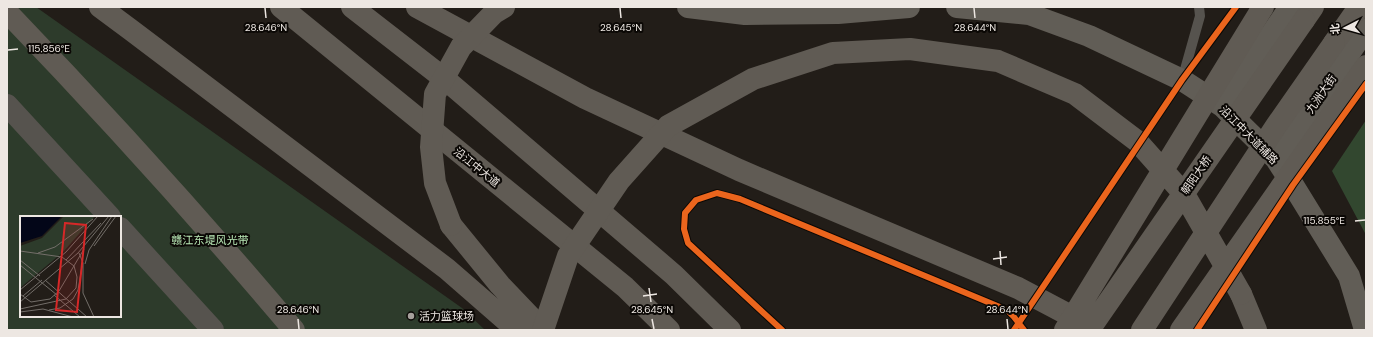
<svg xmlns="http://www.w3.org/2000/svg" width="1373" height="337" font-family="'DM Sans','Noto Sans SC',sans-serif">
<style>
.green{fill:#2d3b2b;fill-rule:evenodd}
.forest{fill:#32472f}
.lines{fill:none;stroke-linecap:round;stroke-linejoin:round}
.service{stroke:#56534e;stroke-width:10}
.tertiary{stroke:#56534e;stroke-width:22}
.primary{stroke:#615d56;stroke-width:22}
.trunk{stroke:#605b54;stroke-width:22}
.trunk-bridge{stroke:#605b54;stroke-width:22}
.cycleway-casing{stroke:#0b0805;stroke-width:8}
.cycleway{stroke:#eb651d;stroke-width:6}
.ticks{fill:none;stroke:#ede7e2;stroke-width:1.5}
.poi-dot{fill:#a6a09b;stroke:#0b0805;stroke-width:1.5}
.labels{text-anchor:middle;dominant-baseline:central;stroke-width:4;stroke-linejoin:round;paint-order:stroke}
.street-label{font-size:11px;fill:#ede7e2;stroke:#0b0805}
.park-label{font-size:11px;fill:#b8e7b5;stroke:#0b0805}
.poi-label{font-size:11px;fill:#ede7e2;stroke:#0b0805;text-anchor:start}
.inset-road{fill:none;stroke:#736e69;stroke-width:1}
.view{fill:#d62828;fill-opacity:0.15;stroke:#d62828;stroke-width:2}
.inset-edge{fill:none;stroke:#ede7e2;stroke-width:2}
.ticks-label{font-size:10px;text-anchor:middle;fill:#ede7e2;stroke:#0b0805;stroke-width:4;stroke-linejoin:round;paint-order:stroke}
</style>
<rect width="100%" height="100%" fill="#221d18"/>
<path class="green" d="M 7,7 L 36,7 L 462,308 L 485,330 L 7,330 ZM 21,217 L 120,217 L 120,316 L 21,316 Z"/>
<path class="forest" d="M 1366,120 L 1366,235 L 1332,171 Z"/>
<g class="lines">
<path class="service" d="M 1182,80 L 1200,16 L 1199,7"/>
<path class="tertiary" d="M 7,105 L 110,217
M 120,228 L 213,330"/>
<path class="primary" d="M 688,7 L 745,14 L 838,13 L 909,7
M 957,7 L 1029,14 L 1089,36 L 1182,80 L 1222,106 L 1276,159 L 1293,185 L 1349,276 L 1365,330
M 1222,106 L 1290,7
M 1276,159 L 1366,29"/>
<path class="trunk" d="M 100,7 L 131,30 L 447,269 L 517,330
M 281,7 L 625,287 L 669,330
M 352,7 L 446,80 L 674,275 L 730,330
M 417,7 L 585,98 L 739,170 L 1018,288 L 1069,315 L 1088,328
M 7,12 C 106,115 202,221 294,330
M 1304,20 L 1313,7
M 1334,43 L 1359,7
M 451,225 L 500,285 L 543,330
M 1241,294 L 1256,330"/>
<path class="trunk-bridge" d="M 451,225 L 435,183 L 431,147 L 435,94 L 461,47 L 494,13 L 504,7
M 543,330 L 568,256 L 619,181 L 668,126 L 753,79 L 833,53 L 910,49 L 998,61 L 1075,94 L 1137,141 L 1184,194 L 1241,294
M 1065,330 L 1263,7
M 1089,330 L 1304,20
M 1142,330 L 1276,126 L 1334,43
M 1181,330 L 1366,66"/>
<g class="cycleway-casing">
<path id="cycleway" d="M 782,330 L 688,243 L 684,229 L 685,213 L 696,200 L 717,193 L 740,199 L 1007,310 L 1014,317 L 1024,330
M 1014,330 L 1182,80 L 1236,7
M 1197,330 L 1293,185 L 1366,84"/>
</g>
<use href="#cycleway" class="cycleway"/>
</g>
<path class="ticks" d="M 265,8 L 266,18M 620,8 L 621,18M 974,8 L 975,18M 8,50 L 18,49M 1355,221 L 1365,220M 1000,251 L 1001,265M 993,259 L 1007,257M 649,288 L 651,302M 643,296 L 657,294M 298,319 L 299,329M 652,319 L 654,329M 1007,319 L 1008,329"/>
<circle class="poi-dot" cx="411" cy="316" r="4"/>
<g class="labels">
<g class="street-label">
<text transform="translate(1321 94) rotate(-55)">九洲大街</text>
<text transform="translate(1249 135) rotate(45)">沿江中大道辅路</text>
<text transform="translate(477 167) rotate(39)">沿江中大道</text>
<text transform="translate(1196 175) rotate(-55)">朝阳大桥</text>
</g>
<g class="park-label">
<text x="210" y="240">赣江东堤风光带</text>
</g>
<g class="poi-label">
<text x="419" y="316">活力篮球场</text>
</g>
</g>
<g transform="translate(20 216)">
<rect width="101" height="101" fill="#221d18"/>
<path d="M 44,0 L 75,0 L 43,36 L 0,72 L 0,30 L 22,22 Z" fill="#2d3b2b"/>
<path d="M 0,0 L 42,0 L 22,20 L 0,27 Z" fill="#030618"/>
<path class="inset-road" d="M 74,30 L 96,0M 0,35 L 42,41 L 54,50 L 57,61 L 56,72 L 46,83 L 0,93M 18,37 L 35,31 L 73,3M 59,37 L 63,47 L 63,77 L 74,101M 0,44 L 20,60M 46,44 L 81,7M 65,48 L 69,34 L 92,0M 0,49 L 37,79M 25,64 L 67,101M 0,74 L 46,36 L 78,0M 0,78 L 11,86 L 30,83 L 39,75 L 64,33M 34,79 L 60,101M 3,80 L 22,64M 0,86 L 58,37 L 89,0M 29,94 L 40,92 L 53,83 L 58,74 L 62,50M 0,96 L 23,93 L 53,101"/>
<path class="view" d="M 45,7 L 66,9 L 57,96 L 36,94 Z"/>
<rect width="101" height="101" class="inset-edge"/>
</g>
<g class="ticks-label">
<text x="266" y="31">28.646°N</text>
<text x="621" y="31">28.645°N</text>
<text x="975" y="31">28.644°N</text>
<text x="49" y="52">115.856°E</text>
<text x="1324" y="224">115.855°E</text>
<text x="298" y="313">28.646°N</text>
<text x="652" y="313">28.645°N</text>
<text x="1007" y="313">28.644°N</text>
</g>
<rect width="1373" height="337" fill="none" stroke="#ede7e2" stroke-width="16"/>
<g transform="translate(1345 28) rotate(264)" stroke="#0b0805" stroke-width="3" paint-order="stroke">
<path d="M0-3L7 15L0 10L-7 15Z" fill="#ede7e2"/>
<text y="-6" font-size="11" font-weight="bold" text-anchor="middle" fill="#ede7e2">北</text>
</g>
</svg>
